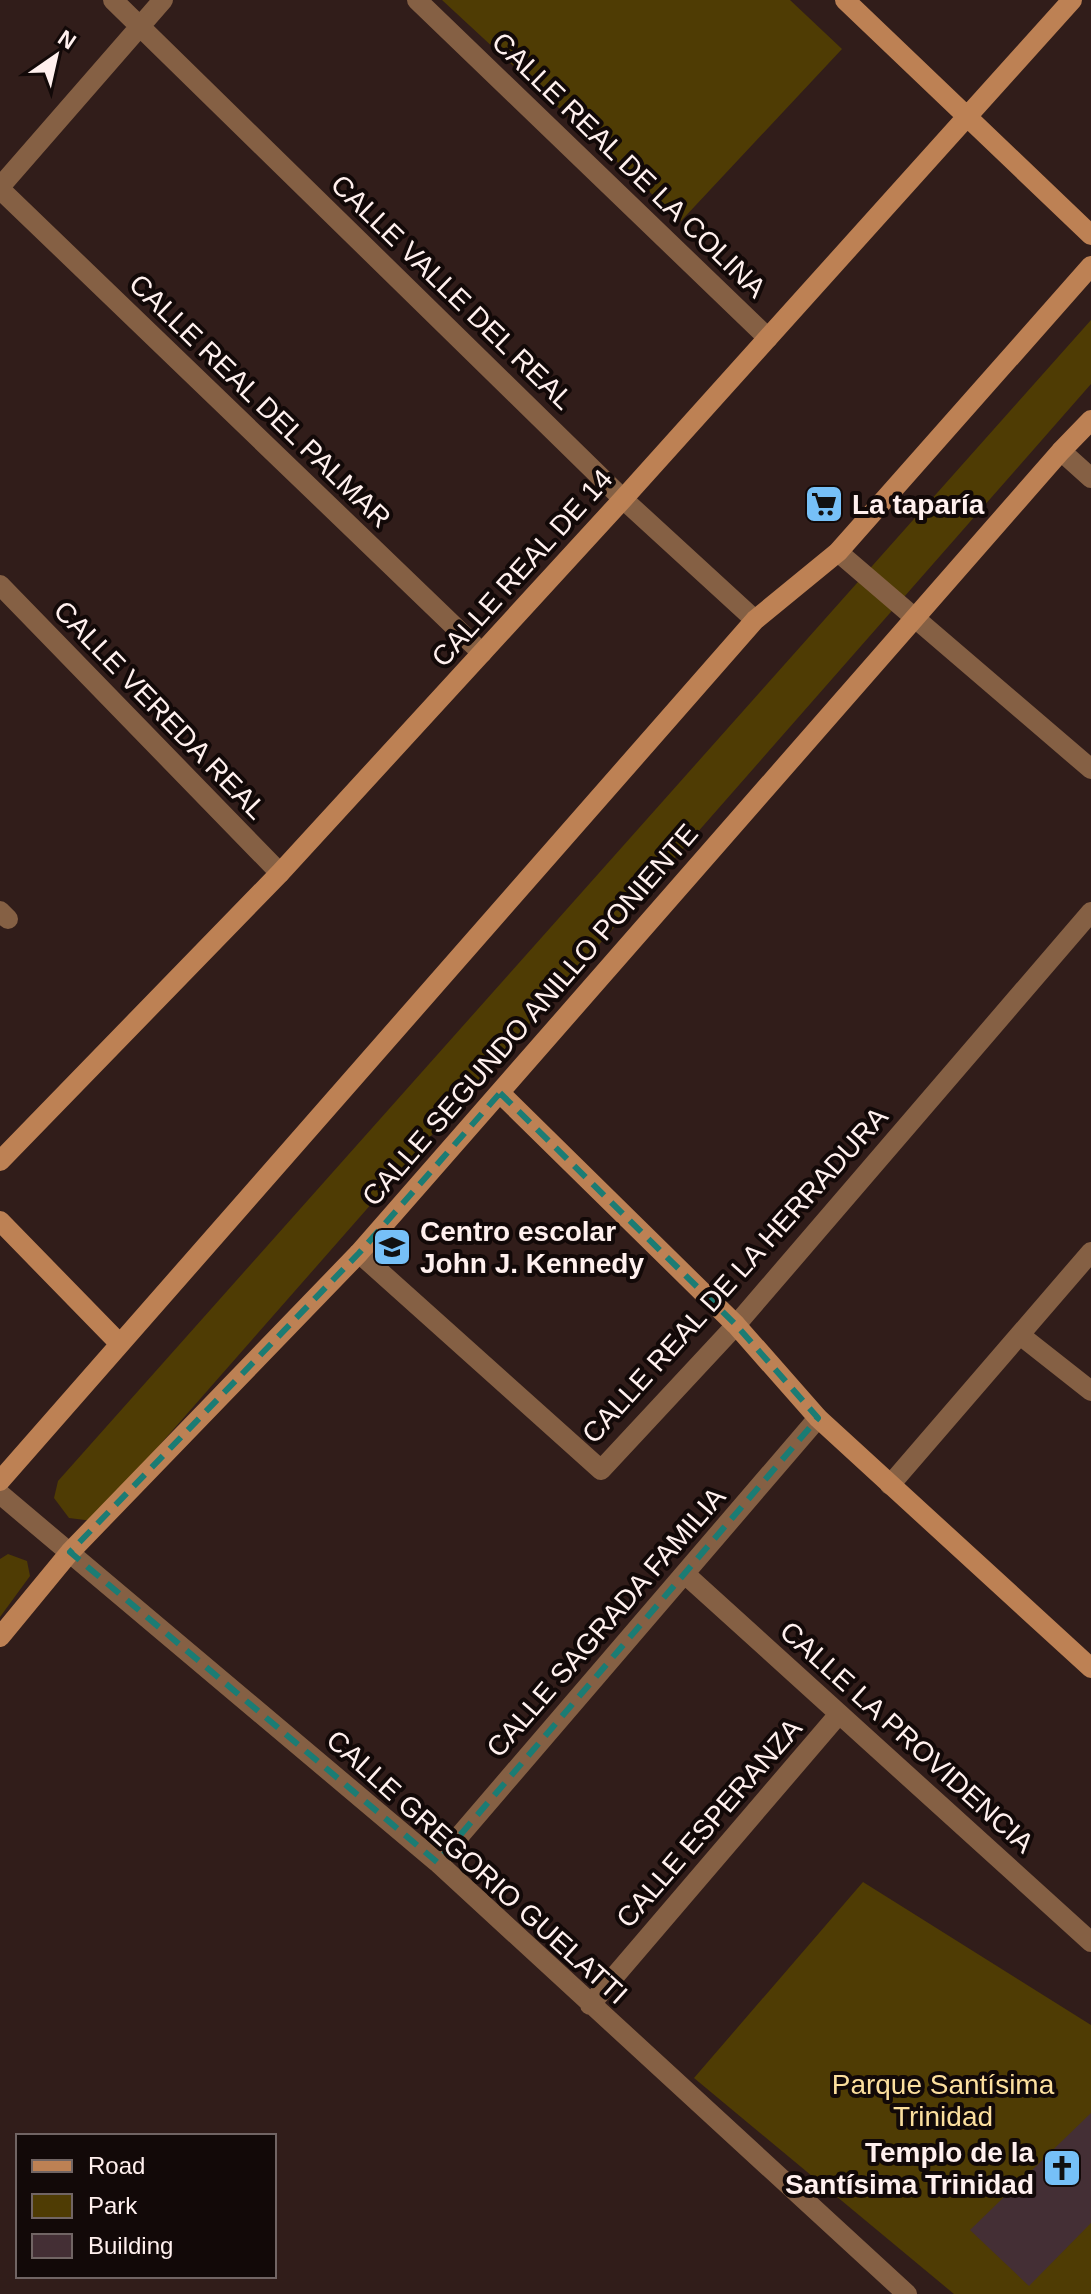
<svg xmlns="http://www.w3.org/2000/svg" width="1091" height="2294" font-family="Helvetica,sans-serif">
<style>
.green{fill:#4f3c04}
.building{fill:#442f35}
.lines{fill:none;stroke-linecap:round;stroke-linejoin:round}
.street{stroke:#856044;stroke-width:20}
.secondary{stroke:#bd8154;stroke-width:20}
.marked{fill:none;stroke:#1b7c74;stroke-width:6;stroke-dasharray:16 10;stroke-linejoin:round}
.labels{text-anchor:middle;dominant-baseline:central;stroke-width:8;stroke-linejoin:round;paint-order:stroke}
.street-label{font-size:28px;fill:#fff0ee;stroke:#120908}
.poi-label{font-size:28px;font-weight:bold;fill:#fff0ee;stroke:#120908;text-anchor:start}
.park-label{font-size:28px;fill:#fcdf9e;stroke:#120908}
</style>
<rect width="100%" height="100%" fill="#311d1a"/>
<path class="green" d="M 442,0 L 790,0 L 842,49 L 681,221 Z
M 1091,320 L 1091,384 L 93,1521 L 69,1518 L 54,1498 L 58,1481 Z
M 8,1554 L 27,1561 L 30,1576 L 0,1617 L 0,1559 Z
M 863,1882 L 1091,2025 L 1091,2294 L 954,2294 L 694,2078 Z"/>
<path class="building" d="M 1091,2113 L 1091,2223 L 1029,2286 L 970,2230 Z"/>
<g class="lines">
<path class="street" d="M 113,0 L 623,499 L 755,620
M 417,0 L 768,338
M 0,187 L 163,0
M 0,189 L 482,653
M 1061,451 L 1091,478
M 838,552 L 1091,769
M 0,585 L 280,873
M 0,911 L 8,919
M 359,1253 L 601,1470 L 736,1325 L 1091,912
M 1020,1335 L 1091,1391
M 890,1485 L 1091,1252
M 0,1494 L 437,1862 L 907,2294
M 685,1574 L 1091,1942
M 437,1862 L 818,1418
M 590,2005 L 839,1714"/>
<path class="secondary" d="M 845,0 L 1091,235
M 500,1093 L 736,1325 L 818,1418 L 1091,1668
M 0,1161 L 280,873 L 623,499 L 1072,0
M 0,1221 L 120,1344
M 0,1481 L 755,620 L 838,552 L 1091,266
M 0,1637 L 70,1552 L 359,1253 L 1061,451 L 1091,420"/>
</g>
<path class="marked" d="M 500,1093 L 736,1325 L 818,1418 L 437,1862 L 70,1552 L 359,1253 Z"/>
<defs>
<g id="supermarket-square" transform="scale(2)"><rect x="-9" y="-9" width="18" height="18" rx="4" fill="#76c0f7" stroke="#120908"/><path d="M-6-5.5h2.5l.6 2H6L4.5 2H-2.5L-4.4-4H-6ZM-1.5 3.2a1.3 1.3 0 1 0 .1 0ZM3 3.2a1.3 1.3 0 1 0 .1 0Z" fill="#111"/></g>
<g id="school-square" transform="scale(2)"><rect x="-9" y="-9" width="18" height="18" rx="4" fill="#76c0f7" stroke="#120908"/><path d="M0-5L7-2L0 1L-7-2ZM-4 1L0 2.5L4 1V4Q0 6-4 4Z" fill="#111"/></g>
<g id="church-square" transform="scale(2)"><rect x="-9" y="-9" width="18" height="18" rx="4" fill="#76c0f7" stroke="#120908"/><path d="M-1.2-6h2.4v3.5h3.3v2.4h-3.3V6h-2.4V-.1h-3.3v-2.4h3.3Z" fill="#111"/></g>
</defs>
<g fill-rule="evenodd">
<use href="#supermarket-square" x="824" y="504"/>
<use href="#school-square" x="392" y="1247"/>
<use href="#church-square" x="1062" y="2168"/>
</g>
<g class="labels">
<g class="street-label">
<text transform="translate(629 165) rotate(44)">CALLE REAL DE LA COLINA</text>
<text transform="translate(452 292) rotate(44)">CALLE VALLE DEL REAL</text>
<text transform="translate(260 401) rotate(44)">CALLE REAL DEL PALMAR</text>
<text transform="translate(522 568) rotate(-48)">CALLE REAL DE 14</text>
<text transform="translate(160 710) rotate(46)">CALLE VEREDA REAL</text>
<text transform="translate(530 1015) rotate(-49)">CALLE SEGUNDO ANILLO PONIENTE</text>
<text transform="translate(735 1275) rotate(-48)">CALLE REAL DE LA HERRADURA</text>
<text transform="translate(606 1622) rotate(-49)">CALLE SAGRADA FAMILIA</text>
<text transform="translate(907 1737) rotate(42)">CALLE LA PROVIDENCIA</text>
<text transform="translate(709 1823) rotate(-49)">CALLE ESPERANZA</text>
<text transform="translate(477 1867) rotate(42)">CALLE GREGORIO GUELATTI</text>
</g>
<g class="poi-label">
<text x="852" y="504">La taparía</text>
<text x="420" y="1231">Centro escolar<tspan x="420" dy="32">John J. Kennedy</tspan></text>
<text x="1034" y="2152" text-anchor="end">Templo de la<tspan x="1034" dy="32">Santísima Trinidad</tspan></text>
</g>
<g class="park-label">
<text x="943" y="2084">Parque Santísima<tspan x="943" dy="32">Trinidad</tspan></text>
</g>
</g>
<rect x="16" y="2134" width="260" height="144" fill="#120908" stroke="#716564" stroke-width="2"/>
<rect x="32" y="2160" width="40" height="12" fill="#bd8154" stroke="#716564" stroke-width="2"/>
<text x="88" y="2174" font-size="24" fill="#fff0ee">Road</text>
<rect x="32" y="2194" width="40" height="24" fill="#4f3c04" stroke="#716564" stroke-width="2"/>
<text x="88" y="2214" font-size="24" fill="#fff0ee">Park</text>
<rect x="32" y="2234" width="40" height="24" fill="#442f35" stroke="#716564" stroke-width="2"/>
<text x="88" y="2254" font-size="24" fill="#fff0ee">Building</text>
<g transform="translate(56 56) rotate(34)" stroke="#120908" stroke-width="6" paint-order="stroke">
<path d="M0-6L14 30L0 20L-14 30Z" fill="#fff0ee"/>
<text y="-12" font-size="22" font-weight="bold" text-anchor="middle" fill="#fff0ee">N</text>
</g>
</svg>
